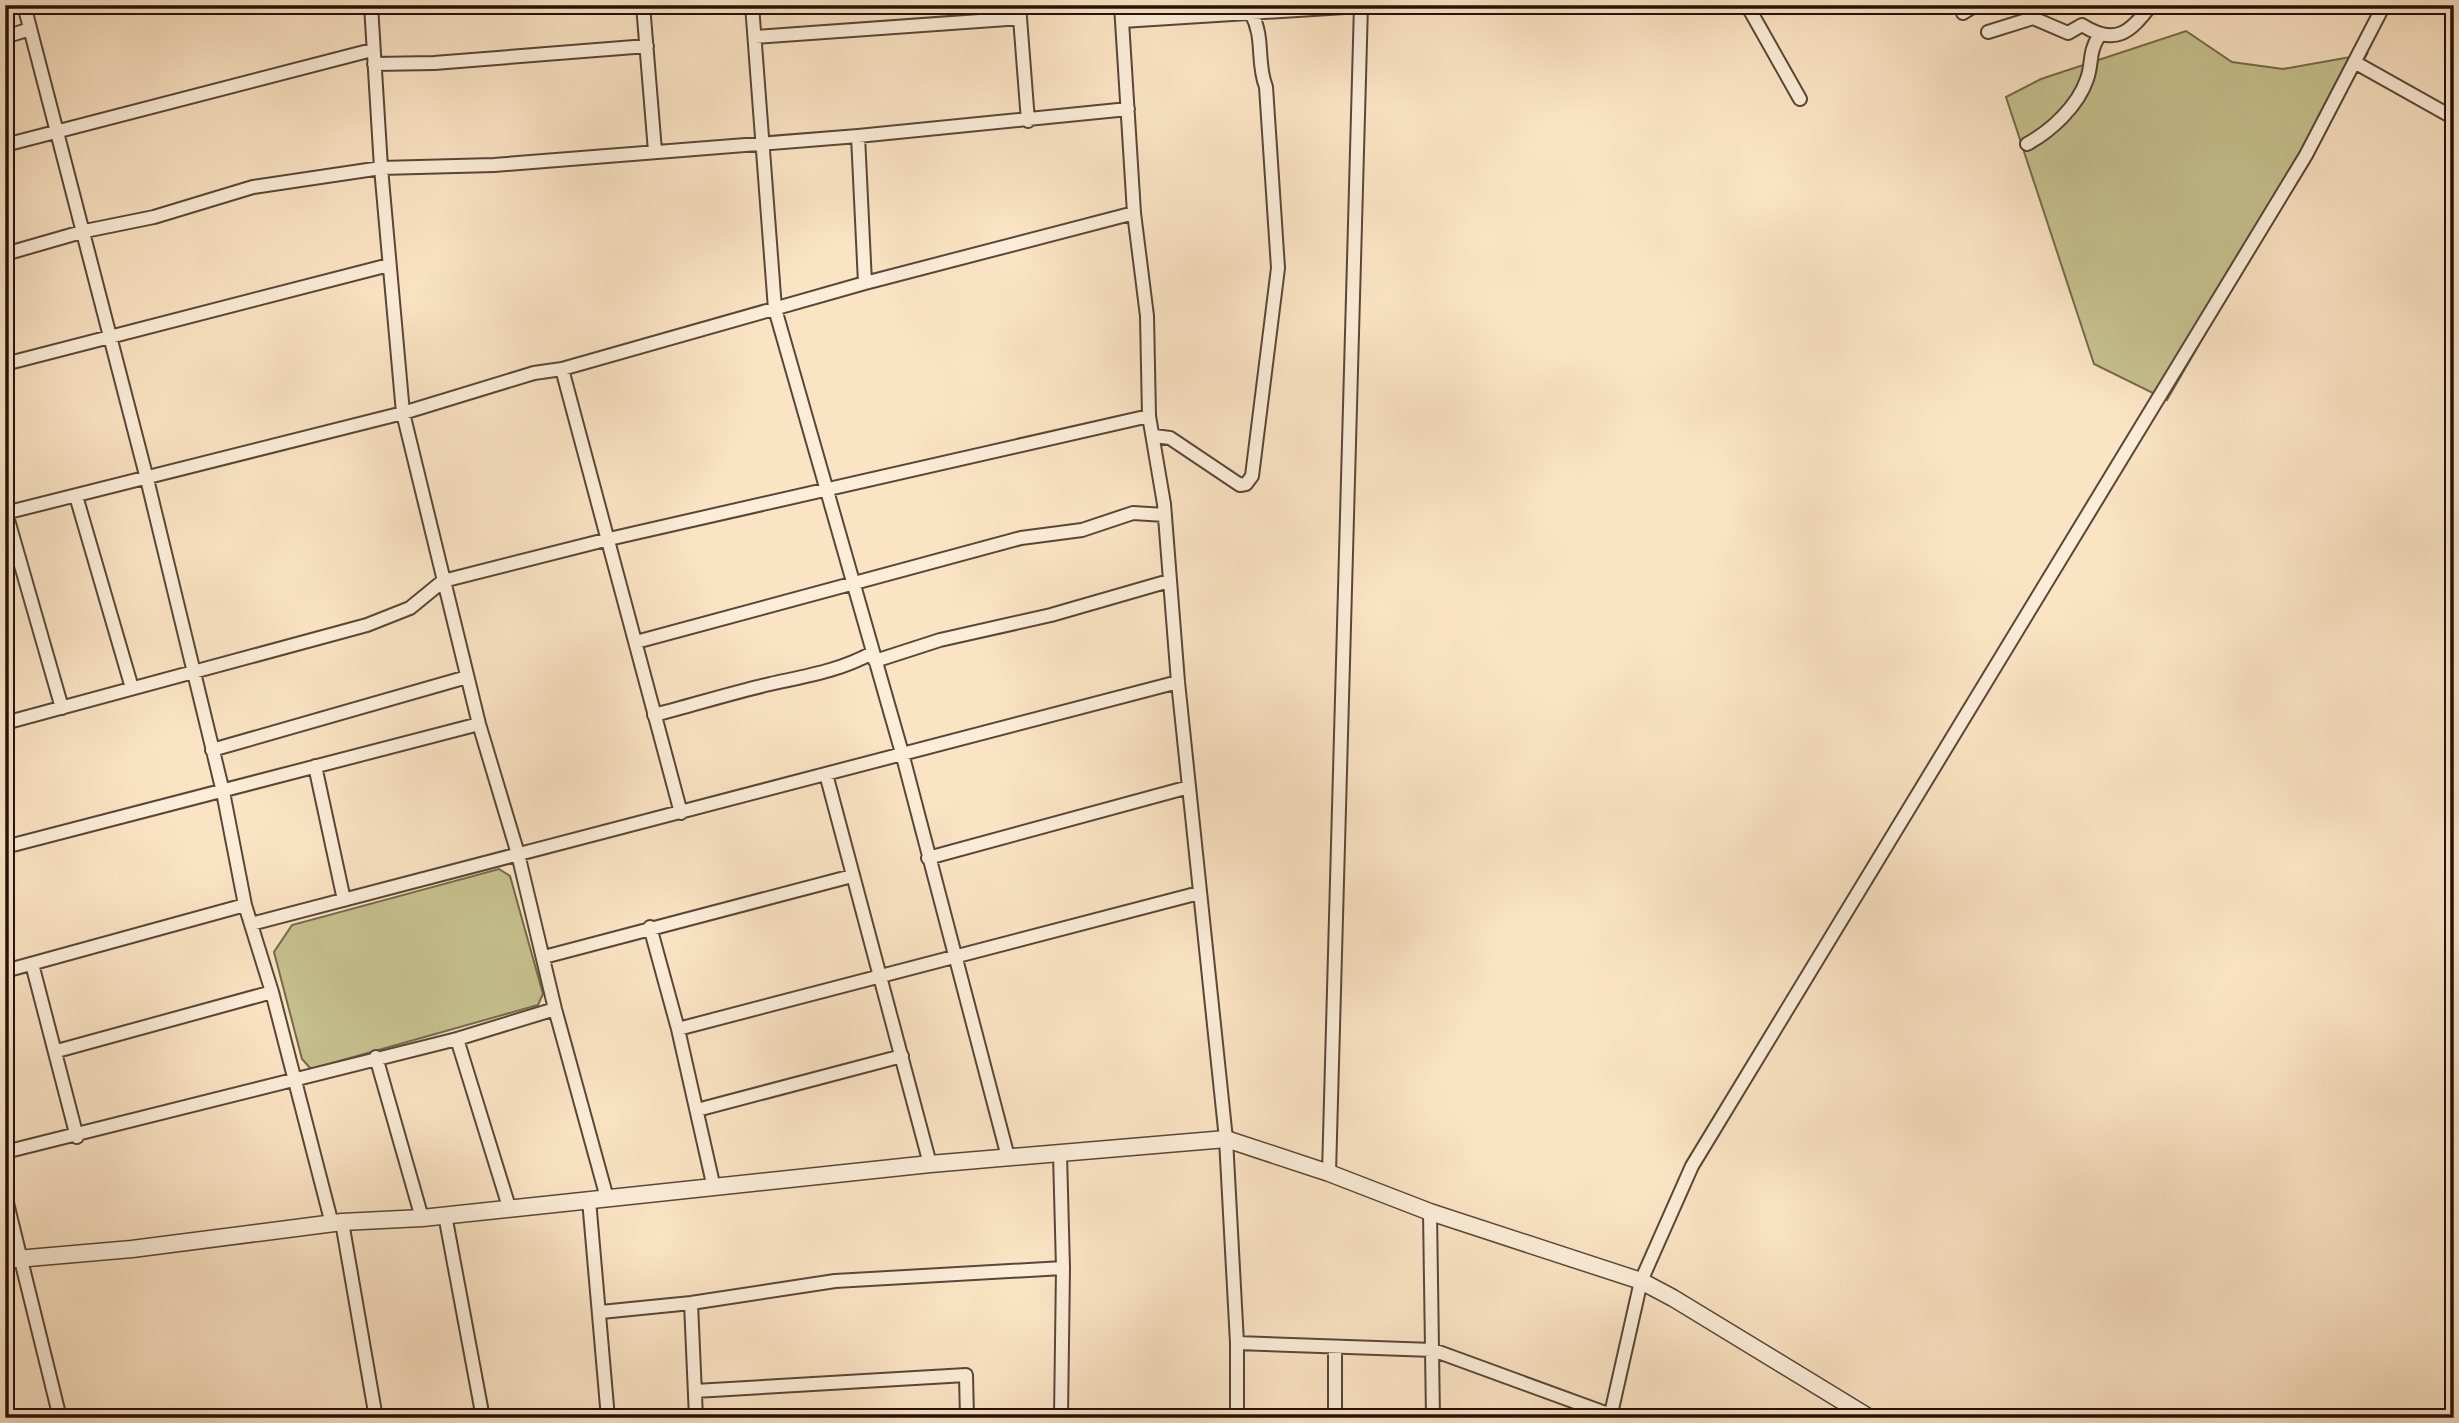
<svg xmlns="http://www.w3.org/2000/svg" width="2459" height="1423" font-family="'IM FELL English',serif">
<style>
.green{fill:#c7c28f;stroke:#766a4c;stroke-width:2}
.lines{fill:none;stroke-linecap:round;stroke-linejoin:round}
.minor-casing{stroke:#5a4638;stroke-width:16}
.tertiary-casing{stroke:#5a4638;stroke-width:19}
.minor{stroke:#fcedd9;stroke-width:12}
.tertiary{stroke:#fcedd9;stroke-width:16}
</style>
<rect width="100%" height="100%" fill="#fbe4c4"/>
<filter id="stains"><feTurbulence type="fractalNoise" baseFrequency=".00286" numOctaves="4"/><feColorMatrix values="0 0 0 0 .2 0 0 0 0 .09 0 0 0 0 .02 0 0 0 .5 -.17"/></filter>
<radialGradient id="worn" r=".72"><stop offset=".6" stop-color="#630" stop-opacity="0"/><stop offset="1" stop-color="#630" stop-opacity=".3"/></radialGradient>
<path class="green" d="M 2186,31 L 2232,62 L 2283,69 L 2367,54 L 2167,400 L 2094,364 L 2006,97 L 2041,79 Z
M 499,869 L 510,876 L 543,994 L 538,1005 L 311,1069 L 302,1059 L 274,952 L 292,925 Z"/>
<g class="lines">
<g class="minor-casing">
<path id="minor" d="M 24,5 L 147,479 L 223,792 L 245,905 L 272,992 L 332,1224
M 371,5 L 381,168 L 403,413 L 479,724 L 518,854 L 555,1009 L 607,1198
M 643,5 L 655,151
M 752,5 L 775,309 L 902,753 L 1008,1157
M 1019,5 L 1028,121
M 1121,5 L 1134,213 L 1147,316 L 1149,416 L 1164,504 L 1178,682 L 1226,1139 L 1237,1343 L 1237,1418
M 1747,5 L 1800,99
M 1963,13 L 1976,5
M 1122,21 L 1361,6
M 1988,32 L 2033,18 L 2068,33 L 2082,25 C 2115,46 2130,33 2151,5
M 5,37 L 30,29
M 755,37 L 1020,18
M 2356,63 L 2454,118
M 374,64 L 434,63 L 647,46
M 858,136 L 865,283
M 2027,144 C 2051,131 2078,106 2087,79 C 2093,62 2088,53 2099,36
M 5,145 L 372,50
M 5,254 L 85,231 L 154,217 L 253,187 L 381,168 L 494,165 L 858,136 L 1128,109
M 5,364 L 389,265
M 562,369 L 681,813
M 1154,436 L 1170,438 L 1240,485 L 1246,484 L 1252,476 L 1278,268 L 1266,87 C 1256,62 1265,38 1251,13
M 76,496 L 132,688
M 5,513 L 403,413 L 534,373 L 562,369 L 865,283 L 1134,213
M 6,513 L 62,708
M 636,642 L 1021,538 L 1082,530 L 1133,513 L 1165,515
M 875,661 L 940,640 L 1051,615 L 1169,581
M 654,715 C 693,705 731,693 770,684 C 806,676 839,671 872,653
M 5,723 L 367,625 L 410,608 L 443,581 L 609,539 L 1149,416
M 212,750 L 467,677
M 315,766 L 344,900
M 826,774 L 930,1164
M 5,847 L 479,724
M 928,858 L 1189,787
M 251,924 L 1178,682
M 650,927 L 678,1029 L 714,1188
M 544,957 L 852,876
M 32,964 L 77,1137
M 5,971 L 245,905
M 678,1029 L 1199,893
M 457,1039 L 509,1207
M 57,1051 L 272,992
M 376,1057 L 422,1218
M 697,1110 L 902,1056
M 5,1152 L 457,1039 L 555,1009
M 1060,1154 L 1063,1268 L 1061,1418
M 1329,1173 L 1361,5
M 5,1195 L 60,1418
M 589,1200 L 608,1418
M 1430,1212 L 1433,1418
M 445,1215 L 483,1418
M 342,1222 L 376,1418
M 691,1303 L 696,1418
M 601,1312 L 691,1303 L 835,1281 L 1063,1268
M 1237,1343 L 1433,1350 L 1619,1418
M 695,1391 L 966,1375 L 967,1418
M 1335,1418 L 1335,1347
M 1610,1418 L 1641,1281 L 1692,1166 L 2306,155 L 2384,5"/>
</g>
<g class="tertiary-casing">
<path id="tertiary" d="M 5,1260 L 132,1249 L 342,1222 L 422,1218 L 930,1164 L 1226,1139 L 1329,1173 L 1430,1212 L 1641,1281 L 1673,1298 L 1870,1418"/>
</g>
<use href="#minor" class="minor"/>
<use href="#tertiary" class="tertiary"/>
</g>
<rect width="2459" height="1423" fill="none" stroke="#fbe4c4" stroke-width="28"/>
<rect x="7" y="7" width="2445" height="1409" fill="none" stroke="#24120a" stroke-width="3.5"/>
<rect x="14" y="14" width="2431" height="1395" fill="none" stroke="#24120a" stroke-width="2"/>
<rect width="100%" height="100%" filter="url(#stains)"/>
<rect width="100%" height="100%" fill="url(#worn)"/>
</svg>
